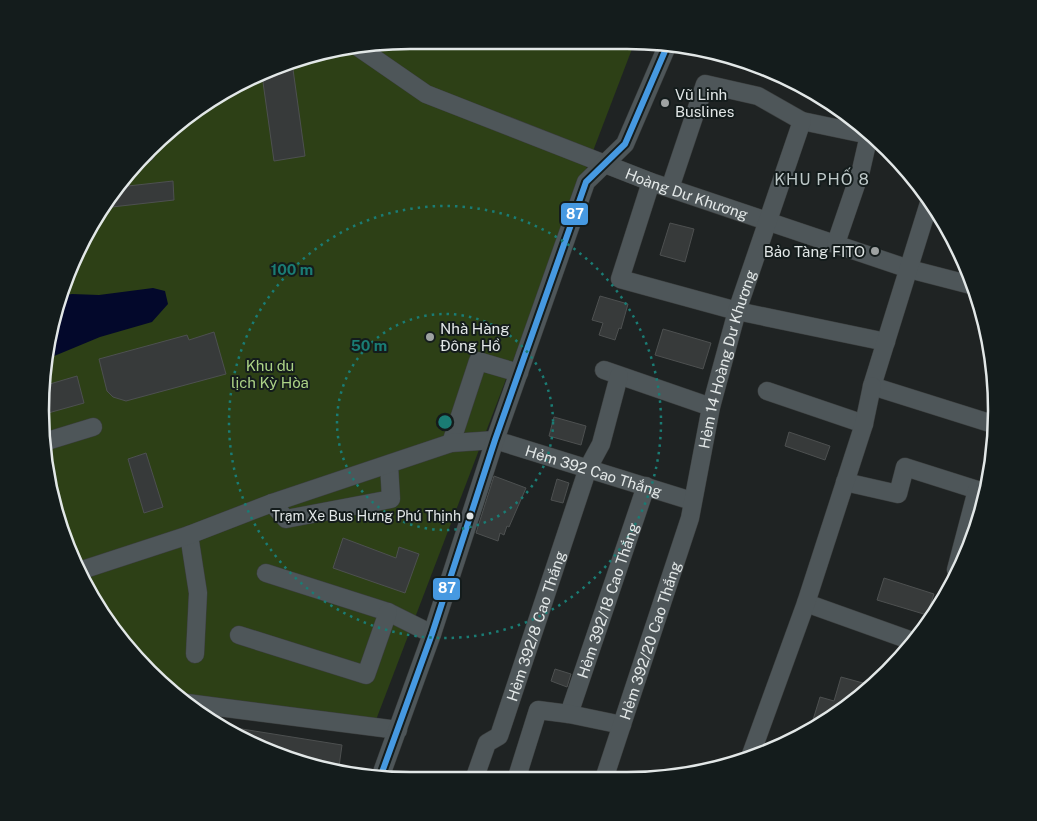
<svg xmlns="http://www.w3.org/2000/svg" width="1037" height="821" font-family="'Public Sans',sans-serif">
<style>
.green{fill:#2d4016}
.water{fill:#03082b}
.building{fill:#373a3a;stroke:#4d5050}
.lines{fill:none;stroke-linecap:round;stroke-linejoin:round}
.minor-casing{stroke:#3b3e3e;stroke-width:19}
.minor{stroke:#4e5659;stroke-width:18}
.bus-1-casing{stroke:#141c1c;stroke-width:10}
.bus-1{stroke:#4699e1;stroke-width:6}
.ring{fill:none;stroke:#1a7c74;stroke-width:2.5;stroke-dasharray:2.5 5}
.poi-dot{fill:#9ea2a2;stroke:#141c1c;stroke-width:2}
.bus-dot{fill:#e2e7e7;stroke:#141c1c;stroke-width:2}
.labels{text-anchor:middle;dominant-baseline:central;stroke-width:4;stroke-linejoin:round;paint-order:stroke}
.bus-label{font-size:14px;fill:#e2e7e7;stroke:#141c1c;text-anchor:end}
.poi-label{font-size:15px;fill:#e2e7e7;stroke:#141c1c;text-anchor:start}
.street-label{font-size:15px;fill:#e2e7e7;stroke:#141c1c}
.park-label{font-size:15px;fill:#acd386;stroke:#141c1c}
.neighbourhood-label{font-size:16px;letter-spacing:1px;fill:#bfcaca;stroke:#141c1c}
.rim{fill:none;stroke:#e2e7e7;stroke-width:2.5}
.centre{fill:#1a7c74;stroke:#141c1c;stroke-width:2.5}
.ring-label{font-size:15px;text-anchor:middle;font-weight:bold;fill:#1a7c74;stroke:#141c1c;stroke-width:4;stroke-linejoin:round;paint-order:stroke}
.line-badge{stroke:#141c1c;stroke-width:2}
.badge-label{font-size:14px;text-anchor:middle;font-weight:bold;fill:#fff}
</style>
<rect width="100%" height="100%" fill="#1f2323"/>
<path class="green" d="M 411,40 L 635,41 L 371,733 L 199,714 L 132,655 L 90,596 L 53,507 L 40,411 L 53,315 L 89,226 L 148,149 L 225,90 L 314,53 Z"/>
<path class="water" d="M 153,288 L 165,291 L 168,304 L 152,322 L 100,337 L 47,359 L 53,315 L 60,296 L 72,294 L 99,295 Z"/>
<path class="building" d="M 292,62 L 305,156 L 274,161 L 262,75 Z
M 127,177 L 128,186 L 173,181 L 174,200 L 103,208 Z
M 670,223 L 694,229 L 685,262 L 660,255 Z
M 600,296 L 628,304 L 621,329 L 619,328 L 615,340 L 599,335 L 603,323 L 592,320 Z
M 663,329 L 711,343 L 703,369 L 655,355 Z
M 214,332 L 226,374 L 126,401 L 113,397 L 107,391 L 99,359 L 187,335 L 189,340 Z
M 77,376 L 84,403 L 41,415 L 43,386 Z
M 554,417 L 586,426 L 581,445 L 549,436 Z
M 789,432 L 830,446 L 825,460 L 785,446 Z
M 146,453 L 163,507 L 144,513 L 128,459 Z
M 494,476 L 526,488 L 509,527 L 507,526 L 504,535 L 500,533 L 498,541 L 476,533 Z
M 557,479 L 569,483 L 563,503 L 551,500 Z
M 343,538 L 396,558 L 399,547 L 419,554 L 405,593 L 333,568 Z
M 884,578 L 934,594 L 927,615 L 877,600 Z
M 555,669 L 571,674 L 567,687 L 551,681 Z
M 841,677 L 874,686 L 809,733 L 820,697 L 834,701 Z
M 223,726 L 342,745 L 338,774 L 268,753 Z"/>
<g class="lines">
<g class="minor-casing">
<g id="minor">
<path id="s1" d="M 358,47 L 426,94 L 651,182 L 909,269 L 975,286"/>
<path d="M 802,121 L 869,135 L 861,170 L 836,243"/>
<path d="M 146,152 L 146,153"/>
<path d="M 651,182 L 620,279 L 737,311 L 886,342"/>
<path d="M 929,203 L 872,386 L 996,425"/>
<path d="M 604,370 L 711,407"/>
<path d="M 767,391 L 864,424"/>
<path d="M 44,442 L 93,427"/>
<path d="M 451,443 L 478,361 L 519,373"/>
<path d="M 845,482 L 898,494 L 905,467 L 987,493"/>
<path d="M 272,503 L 286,519 L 391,499 L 389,465"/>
<path d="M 189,535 L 198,593 L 195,654"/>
<path d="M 956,570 L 977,490"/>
<path id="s2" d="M 79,571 L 189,535 L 272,503 L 451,443 L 495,440 L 692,501"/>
<path d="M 266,573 L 388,612 L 432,634"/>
<path d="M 806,603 L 915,642"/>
<path d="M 239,635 L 366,675 L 388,612"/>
<path d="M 187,703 L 398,730"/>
<path id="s3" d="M 569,714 L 646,486"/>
<path d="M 749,760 L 806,603 L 864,424 L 872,386"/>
<path d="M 381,775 L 432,634 L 495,440 L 586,182 L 625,144 L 668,44"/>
<path id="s4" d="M 475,777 L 487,743 L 499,736 L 588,468 L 601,444 L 619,376"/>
<path d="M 517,777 L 538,710 L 569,714 L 622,725"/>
<path id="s5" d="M 604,779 L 690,518 L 711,407 L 737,311 L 802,121 L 758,96 L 705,84 L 670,188"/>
</g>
</g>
<use href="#minor" class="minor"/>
<g class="bus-1-casing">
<path id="bus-1" d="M 381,775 L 432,634 L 495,440 L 586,182 L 625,144 L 668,44"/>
</g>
<use href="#bus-1" class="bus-1"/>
</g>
<g class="ring">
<circle cx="445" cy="422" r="108"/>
<circle cx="445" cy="422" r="216"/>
</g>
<g class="poi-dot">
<circle cx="665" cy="103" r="5"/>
<circle cx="875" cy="251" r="5"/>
<circle cx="430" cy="337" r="5"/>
</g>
<circle class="bus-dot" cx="470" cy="516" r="4.5"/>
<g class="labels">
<g class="bus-label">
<text x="461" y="516">Trạm Xe Bus Hưng Phú Thịnh</text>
</g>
<g class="poi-label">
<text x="675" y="94">Vũ Linh<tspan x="675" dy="17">Buslines</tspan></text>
<text x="865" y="251" text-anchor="end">Bảo Tàng FITO</text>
<text x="440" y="328">Nhà Hàng<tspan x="440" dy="17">Đông Hồ</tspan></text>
</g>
<g class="street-label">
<text stroke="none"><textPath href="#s1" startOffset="362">Hoàng Dư Khương</textPath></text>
<text stroke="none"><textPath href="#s5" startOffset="438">Hẻm 14 Hoàng Dư Khương</textPath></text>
<text stroke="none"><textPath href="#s2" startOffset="541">Hẻm 392 Cao Thắng</textPath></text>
<text stroke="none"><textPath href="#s3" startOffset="120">Hẻm 392/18 Cao Thắng</textPath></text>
<text stroke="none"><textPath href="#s4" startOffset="166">Hẻm 392/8 Cao Thắng</textPath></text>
<text stroke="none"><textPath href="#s5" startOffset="146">Hẻm 392/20 Cao Thắng</textPath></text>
</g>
<g class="park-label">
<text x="270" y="365">Khu du<tspan x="270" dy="17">lịch Kỳ Hòa</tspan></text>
</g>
<g class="neighbourhood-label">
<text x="822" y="179">KHU PHỐ 8</text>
</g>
</g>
<path d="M0 0H1037V821H0ZM410 49H627A361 361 0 0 1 988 410V411A361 361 0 0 1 627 772H410A361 361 0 0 1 49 411V410A361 361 0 0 1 410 49Z" fill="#141c1c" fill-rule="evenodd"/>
<path class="rim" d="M410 49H627A361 361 0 0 1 988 410V411A361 361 0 0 1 627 772H410A361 361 0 0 1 49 411V410A361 361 0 0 1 410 49Z"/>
<circle cx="445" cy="422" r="8" class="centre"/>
<g class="ring-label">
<text x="292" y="275">100 m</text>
<text x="369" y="351">50 m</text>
</g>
<g class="line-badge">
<rect x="560" y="202" width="29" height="24" rx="5" fill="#4699e1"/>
<rect x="432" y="577" width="29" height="24" rx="5" fill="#4699e1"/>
</g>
<g class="badge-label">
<text x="575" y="219">87</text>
<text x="447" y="593">87</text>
</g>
</svg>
